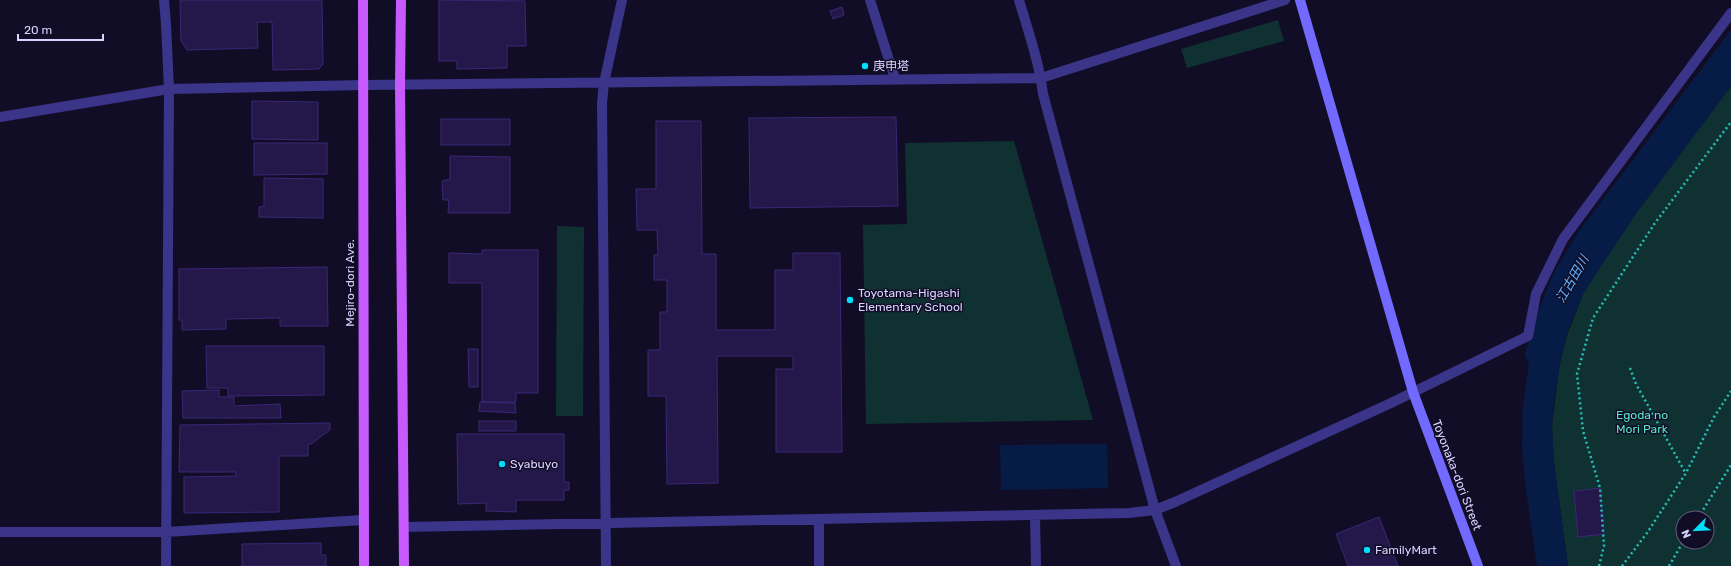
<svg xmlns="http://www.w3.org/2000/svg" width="1731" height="566" font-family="Rubik,'Noto Sans JP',sans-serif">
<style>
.green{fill:#103131;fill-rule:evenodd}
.water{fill:#061c47}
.building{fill:#231849;stroke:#3a2877}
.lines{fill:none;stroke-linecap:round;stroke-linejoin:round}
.path{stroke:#26c0bb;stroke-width:2.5;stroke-dasharray:2 3;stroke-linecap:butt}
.lane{stroke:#3a3589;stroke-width:10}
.street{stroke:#3a3589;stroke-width:10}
.secondary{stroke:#726aff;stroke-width:10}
.primary{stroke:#c65aff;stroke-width:10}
.poi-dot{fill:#00defe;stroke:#120d27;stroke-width:1.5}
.labels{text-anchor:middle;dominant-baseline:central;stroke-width:3;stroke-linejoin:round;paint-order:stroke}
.poi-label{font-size:12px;fill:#d9d3ff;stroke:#120d27;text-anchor:start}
.street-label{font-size:12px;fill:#d9d3ff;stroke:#120d27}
.park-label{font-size:12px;fill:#56e8c7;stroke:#120d27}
.water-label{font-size:13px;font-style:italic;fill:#61b2ff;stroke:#120d27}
</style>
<rect width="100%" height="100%" fill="#120d27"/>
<path class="green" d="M 1278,20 L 1284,41 L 1187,68 L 1181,49 Z
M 1731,86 L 1731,566 L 1568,566 L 1554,463 L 1552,425 L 1559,367 L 1567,335 L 1583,294 L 1595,275 L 1637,212 ZM 1683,518 L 1707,518 L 1707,542 L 1683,542 Z
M 1014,141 L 1093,420 L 866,424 L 863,225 L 907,224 L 905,143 Z
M 557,226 L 584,227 L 583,416 L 556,416 Z"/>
<path class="water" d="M 1731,30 L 1731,86 L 1637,212 L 1595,275 L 1583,294 L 1569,327 L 1561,358 L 1553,408 L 1552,425 L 1554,463 L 1568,566 L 1537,566 L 1525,483 L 1522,448 L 1523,406 L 1529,364 L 1525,355 L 1535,319 L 1554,272 L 1579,231 Z
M 1107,444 L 1108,488 L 1001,490 L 1000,445 Z"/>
<path class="building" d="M 180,0 L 322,0 L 323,64 L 319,69 L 273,70 L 272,22 L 257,22 L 258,48 L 187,50 L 181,41 Z
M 439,0 L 525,1 L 526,46 L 507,46 L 507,68 L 457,69 L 457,61 L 439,61 Z
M 842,7 L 844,15 L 833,19 L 830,11 Z
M 252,101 L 318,102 L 318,140 L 252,139 Z
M 896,117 L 898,206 L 750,208 L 749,118 Z
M 441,119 L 510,119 L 510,145 L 441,145 Z
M 656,121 L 701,121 L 702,254 L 716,254 L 716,330 L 775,330 L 775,270 L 793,270 L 793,253 L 840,253 L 842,452 L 776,452 L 776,369 L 793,369 L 793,356 L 717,356 L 718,483 L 667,484 L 666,396 L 648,396 L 648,350 L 660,350 L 660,312 L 667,312 L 667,280 L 654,280 L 654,255 L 658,255 L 657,230 L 637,230 L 636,189 L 656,189 Z
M 254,143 L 327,143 L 327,174 L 254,175 Z
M 450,156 L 510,157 L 510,213 L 448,213 L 449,200 L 443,200 L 442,181 L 450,179 Z
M 264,178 L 323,179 L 323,218 L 259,217 L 259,207 L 264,206 Z
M 482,250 L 538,250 L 538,393 L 516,393 L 516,402 L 482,402 L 482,283 L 449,283 L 449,253 L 482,254 Z
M 327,267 L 328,326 L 280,326 L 280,318 L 226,319 L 226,329 L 182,330 L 182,320 L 179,320 L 179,269 Z
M 206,346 L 324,346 L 324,395 L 228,396 L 228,388 L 207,388 Z
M 468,349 L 478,349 L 478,387 L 469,387 Z
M 219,390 L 219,397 L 234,397 L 234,406 L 280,404 L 281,418 L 183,418 L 182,391 Z
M 480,402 L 515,403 L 516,413 L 479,411 Z
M 479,421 L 516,421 L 516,431 L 479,431 Z
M 330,423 L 330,430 L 311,444 L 308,444 L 308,456 L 279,456 L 279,512 L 184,513 L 184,477 L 236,476 L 236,472 L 179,472 L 180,425 Z
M 457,434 L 564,434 L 564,482 L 569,482 L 569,490 L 564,490 L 564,500 L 516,500 L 516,512 L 486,511 L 486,503 L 458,504 Z
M 1600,488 L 1604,534 L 1578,537 L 1574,491 Z
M 1379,517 L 1398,566 L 1348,566 L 1336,534 Z
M 321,543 L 321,555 L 326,555 L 326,566 L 242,566 L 242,544 Z"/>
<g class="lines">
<path class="path" d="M 1630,368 L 1636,384 L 1685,472
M 1698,518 L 1731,465
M 1599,566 L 1604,546 L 1600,488 L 1583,431 L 1577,374 L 1593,318 L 1655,223 L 1731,122
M 1622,566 L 1647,533 L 1686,473 L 1714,417 L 1731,391
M 1669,566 L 1683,542"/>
<path class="lane" d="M 870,0 L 895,79"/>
<path class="street" d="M 164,0 L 166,24 L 169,89 L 166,566
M 1019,0 C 1028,31 1039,61 1043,94 L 1155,510 L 1176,566
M 0,117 L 169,89 L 364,85 L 1041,78 L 1285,0
M 1035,516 L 1036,566
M 819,519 L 819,566
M 404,527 L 1129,513 L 1155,510 L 1175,502 L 1391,403 L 1528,336 L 1536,294 L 1563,239 L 1731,13
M 0,532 L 166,532 L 363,520
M 606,566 L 602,103 L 604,83 L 622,0"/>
<path class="secondary" d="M 1300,0 L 1413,392 L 1478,566"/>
<path class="primary" d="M 363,0 L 364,566
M 401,0 L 400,85 L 404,566"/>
</g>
<g class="poi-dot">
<circle cx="865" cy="66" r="4"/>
<circle cx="850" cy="300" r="4"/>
<circle cx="502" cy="464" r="4"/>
<circle cx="1367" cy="550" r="4"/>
</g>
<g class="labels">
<g class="poi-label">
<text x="873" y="66">庚申塔</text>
<text x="858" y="293">Toyotama-Higashi<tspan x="858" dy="14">Elementary School</tspan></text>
<text x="510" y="464">Syabuyo</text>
<text x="1375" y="550">FamilyMart</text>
</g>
<g class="street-label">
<text transform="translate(350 283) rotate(-90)">Mejiro-dori Ave.</text>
<text transform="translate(1457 475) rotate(69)">Toyonaka-dori Street</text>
</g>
<g class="park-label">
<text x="1642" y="415">Egoda no<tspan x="1642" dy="14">Mori Park</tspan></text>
</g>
<g class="water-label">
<text transform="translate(1572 279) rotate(-60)">江古田川</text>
</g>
</g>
<g transform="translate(1695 530) rotate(246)"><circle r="19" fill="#120d27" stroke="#625c7d"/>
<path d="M0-3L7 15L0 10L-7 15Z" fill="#00defe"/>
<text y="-6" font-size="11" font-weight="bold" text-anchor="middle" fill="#d9d3ff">N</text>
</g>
<path d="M18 34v6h85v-6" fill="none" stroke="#d9d3ff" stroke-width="2"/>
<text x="24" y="34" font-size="12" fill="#d9d3ff" stroke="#120d27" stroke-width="3" paint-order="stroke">20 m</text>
</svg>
